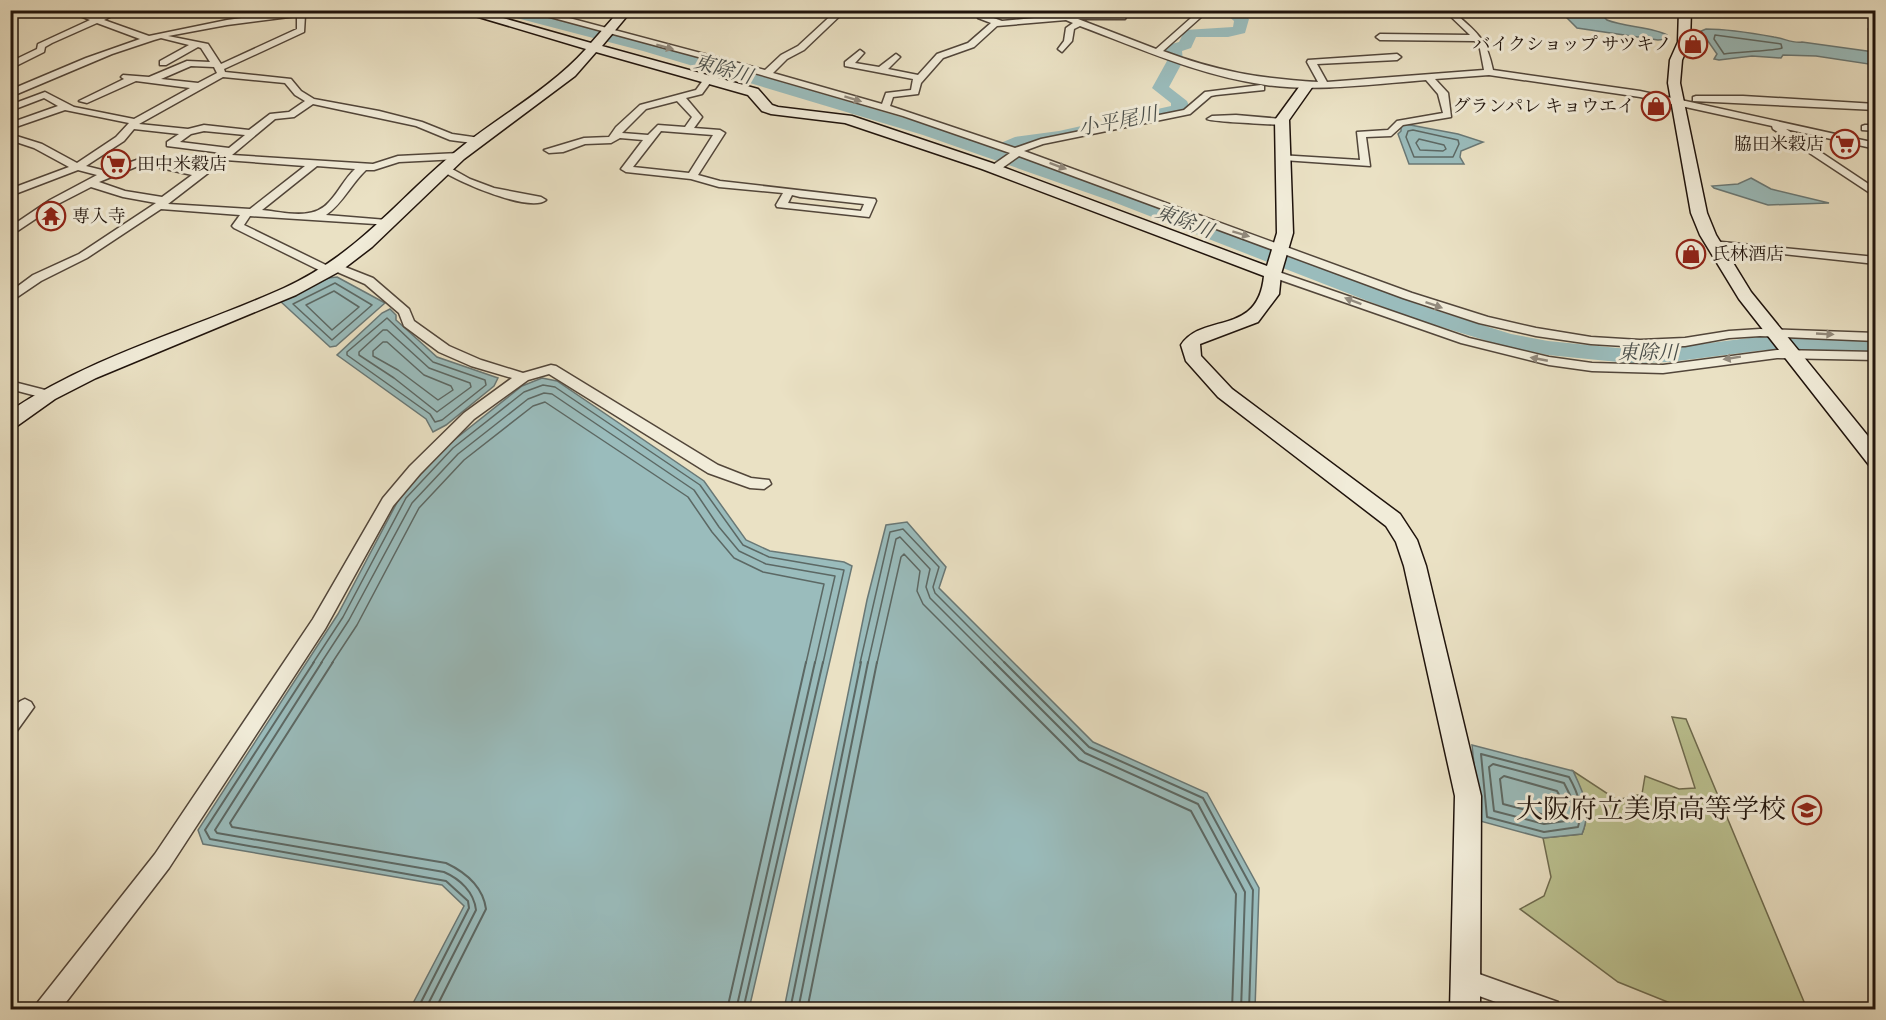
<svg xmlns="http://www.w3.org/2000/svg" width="1886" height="1020" font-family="'Libre Bodoni','Noto Serif JP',serif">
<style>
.green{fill:#bbc291;stroke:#6d6a4e;stroke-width:1.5}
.water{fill:#9abcbc;stroke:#697876;stroke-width:1.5}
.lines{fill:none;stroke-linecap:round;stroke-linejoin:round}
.shore-far1{stroke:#5c6864;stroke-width:1.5}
.shore{stroke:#5c6864;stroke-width:2}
.river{fill:#9abcbc;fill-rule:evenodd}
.street-casing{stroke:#52463a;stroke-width:3}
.secondary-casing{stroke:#1f130c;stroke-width:3}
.street{fill:#f1ecd9;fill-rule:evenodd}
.secondary{fill:#f1ecd9;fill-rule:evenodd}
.oneway{fill:#928a7d}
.labels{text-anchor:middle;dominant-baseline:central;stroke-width:6;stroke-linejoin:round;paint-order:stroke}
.far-poi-label{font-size:18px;fill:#1f130c;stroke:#f1ecd9;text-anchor:end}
.far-water-label{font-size:20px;font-style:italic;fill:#4a4e4a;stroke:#f1ecd9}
.near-poi-label{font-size:27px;fill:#1f130c;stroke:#f1ecd9;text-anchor:end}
</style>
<rect width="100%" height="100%" fill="#eae1c4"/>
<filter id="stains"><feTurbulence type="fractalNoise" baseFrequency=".00333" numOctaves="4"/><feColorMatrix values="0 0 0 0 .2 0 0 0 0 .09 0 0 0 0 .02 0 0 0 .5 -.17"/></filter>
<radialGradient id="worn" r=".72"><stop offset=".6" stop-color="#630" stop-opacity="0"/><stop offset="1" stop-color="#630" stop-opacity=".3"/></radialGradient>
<path class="green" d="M 1672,717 L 1686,719 L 1807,1009 L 1685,1009 L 1618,982 L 1520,909 L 1544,896 L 1551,877 L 1543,838 L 1582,834 C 1592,809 1583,795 1573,771 L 1617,800 L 1642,794 L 1645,776 L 1679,789 L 1695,788 Z"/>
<path class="water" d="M 1564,11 L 1608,14 L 1610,15 L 1605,18 L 1607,20 C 1624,27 1654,27 1667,35 L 1667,39 L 1658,40 L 1577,28 L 1564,15 Z
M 1706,29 C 1728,29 1752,33 1774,37 C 1783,38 1794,44 1802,42 L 1867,51 L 1875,53 L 1875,65 L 1816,56 L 1783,55 L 1781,58 L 1752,56 L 1719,60 L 1714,59 L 1717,54 L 1701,31 Z
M 1405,124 L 1458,134 L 1483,142 L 1461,151 L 1460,157 L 1464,164 L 1409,164 L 1398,134 L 1401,131 L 1401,126 Z
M 1751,178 L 1771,189 L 1829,203 L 1768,205 L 1714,188 L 1712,186 L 1738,184 Z
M 337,277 L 385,303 L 336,346 L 330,347 L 280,301 L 328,278 Z
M 390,309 L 396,315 L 396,320 L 437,357 L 498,378 L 494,386 L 446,425 L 433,432 L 426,419 L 337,355 L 382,313 Z
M 542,378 L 557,381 L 704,481 L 746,540 L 770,551 L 844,562 L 852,566 L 749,1009 L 410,1009 L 464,906 L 442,885 L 203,844 L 198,830 L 338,614 L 401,495 L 449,444 L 522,386 Z
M 907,522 L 946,567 L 939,588 L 1093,742 L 1207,793 L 1259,888 L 1255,1009 L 784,1009 L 867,600 L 886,525 Z
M 1472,745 L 1573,771 C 1584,794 1592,809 1582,834 L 1543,838 L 1480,821 Z"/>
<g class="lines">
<path class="shore-far1" d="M 1715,35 L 1781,44 L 1782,48 C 1776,51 1735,52 1724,54 L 1714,39 Z
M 1413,130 L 1458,140 L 1459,144 L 1453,157 L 1414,157 L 1406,137 L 1408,131 Z
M 1419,139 L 1444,145 L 1446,149 L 1443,151 L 1420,150 L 1416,143 Z
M 335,283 L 372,305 L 332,340 L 293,304 Z
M 334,291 L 359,307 L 332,330 L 306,305 Z
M 387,318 L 433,362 L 485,380 L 486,385 L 442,420 L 435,422 L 430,414 L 347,355 L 347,352 Z
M 383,330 L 387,330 L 429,368 L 470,383 L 471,387 L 437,412 L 394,378 L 359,355 L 359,352 Z
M 383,342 L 387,342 L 424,375 L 451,386 L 453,390 L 438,400 L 398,370 L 373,356 L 373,351 Z
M 313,663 L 343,617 L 406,498 L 453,448 L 524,392 L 543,385 L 555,387 L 700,485 L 743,545 L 769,557 L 844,570 L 823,663
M 321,663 L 349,620 L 412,503 L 458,454 L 528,399 L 544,393 L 552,394 L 694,490 L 719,527 L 739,551 L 766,564 L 835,576 L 815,663
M 332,663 L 357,625 L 419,508 L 464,460 L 533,406 L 545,402 L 688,497 L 712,532 L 734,558 L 763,572 L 824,584 L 806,663
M 860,663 L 890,532 L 903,529 L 939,567 L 933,587 L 935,593 L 1005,663
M 868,663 L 896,539 L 900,537 L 930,569 L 926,587 L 930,598 L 995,663
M 877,663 L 901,557 L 904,554 L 920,571 L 917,591 L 923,604 L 982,663"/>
<path class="shore" d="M 314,662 L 205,830 L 210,839 L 446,881 L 468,901 L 469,908 L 417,1010
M 322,662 L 215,830 L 217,833 L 444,872 C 460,879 474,892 476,910 L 425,1010
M 333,662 L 230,823 L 232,827 L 446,863 C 465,872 483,887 486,909 L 435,1010
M 981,662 L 1079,760 L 1191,811 L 1236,894 L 1232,1010
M 994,662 L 1085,753 L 1198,804 L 1245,892 L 1241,1010
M 1004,662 L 1089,747 L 1203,798 L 1253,890 L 1249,1010
M 1481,754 L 1569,777 C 1578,793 1584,809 1578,827 L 1544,832 L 1487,817 Z
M 1493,764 L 1564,783 L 1571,797 L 1573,820 L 1544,824 L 1494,811 L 1489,767 Z
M 1504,776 L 1557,791 L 1562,800 L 1563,812 L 1545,815 L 1503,804 L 1500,779 Z
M 727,1010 L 806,662
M 736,1010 L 815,662
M 743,1010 L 823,662
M 790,1010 L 861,662
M 798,1010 L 868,662
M 807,1010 L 877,662"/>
<path class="river" d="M 495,10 L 521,10 L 655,45 L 935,127 L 991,147 L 1015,137 L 1059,131 L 1171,106 L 1171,103 L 1152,88 L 1167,61 L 1166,48 L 1168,45 L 1179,42 L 1185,30 L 1233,27 L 1234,21 L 1221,10 L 1239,10 L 1249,19 L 1245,33 L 1228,37 L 1196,37 L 1191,48 L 1182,51 L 1183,61 L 1169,87 L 1187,101 L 1189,106 L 1183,114 L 1059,141 L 1019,147 L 1008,152 L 1125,193 L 1425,307 L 1511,334 L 1548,341 L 1628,349 L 1670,348 L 1765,336 L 1876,341 L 1876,355 L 1765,350 L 1670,362 L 1628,363 L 1548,355 L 1507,347 L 1409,317 L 1111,201 L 923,135 L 643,51 L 497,13 Z"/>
<g class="street-casing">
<path id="street" d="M 66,10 L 79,10 L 97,17 L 112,10 L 124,10 L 104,20 L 149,36 L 227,20 L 299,10 L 325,10 L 305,15 L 304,32 L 224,69 L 225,72 L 291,79 L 301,91 L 314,99 L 379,111 L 422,122 L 452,134 L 480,138 L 485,141 L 480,144 L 450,140 L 416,126 L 313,104 L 294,117 L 275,119 L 232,155 L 373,164 L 398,156 L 459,153 L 464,156 L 459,159 L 399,162 L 374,170 L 366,170 C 351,184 343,203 326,215 L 387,220 L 393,223 L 391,225 L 250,216 L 244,225 L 330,267 L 332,265 L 340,265 L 373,278 L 409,309 L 414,321 L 449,346 L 481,360 L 523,373 L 551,365 L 556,366 L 718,465 L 751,478 L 769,480 L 771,484 L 764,489 L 750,488 L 708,473 L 549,374 L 528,380 L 474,419 L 420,474 L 393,506 L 325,629 L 169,868 L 60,1010 L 35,1010 L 38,1002 L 155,854 L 313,619 L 383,498 L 410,466 L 464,413 L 512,378 L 471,366 L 439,352 L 404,326 L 399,313 L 365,284 L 335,271 L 333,273 L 325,273 L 234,228 L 232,226 L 240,215 L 161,209 L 87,258 L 41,281 L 10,302 L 10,292 L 33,275 L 79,254 L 156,203 L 123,197 L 91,187 L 58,204 L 10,236 L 10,227 L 50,200 L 97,175 L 78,170 L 10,196 L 10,189 L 69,167 L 34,148 L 10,140 L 10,134 L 42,144 L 77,163 L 116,137 L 129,123 L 65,110 L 10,129 L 10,123 L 58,106 L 44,98 L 10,111 L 10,105 L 45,92 L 74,107 L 134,119 L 190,88 L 136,81 L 87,103 L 79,101 L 124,79 L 121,77 L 123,75 L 149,77 L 187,61 L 210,62 L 201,48 L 198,47 L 166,65 L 160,65 L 160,61 L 189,45 L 161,38 L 154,40 L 112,54 L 10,97 L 10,90 L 86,58 L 140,39 L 97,23 L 52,43 L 45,47 L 44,52 L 10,69 L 10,62 L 37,49 L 38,44 L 90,20 ZM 297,16 L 297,29 L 221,64 L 208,44 L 168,36 L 227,25 ZM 191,66 L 214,67 L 217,73 L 198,83 L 161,79 ZM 223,77 L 285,83 L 295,95 L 305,101 L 289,112 L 270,114 L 249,130 L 204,125 L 188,129 L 139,124 ZM 134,129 L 179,134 L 167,142 L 167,146 L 222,153 L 198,170 L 142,158 L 106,171 L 86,166 L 124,141 ZM 204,131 L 245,135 L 229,148 L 180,142 L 191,134 ZM 225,160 L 305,166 L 250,209 L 168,204 ZM 143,164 L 192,175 L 162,197 L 125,191 L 99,182 ZM 317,166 L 355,169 C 344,179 339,192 329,202 C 313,221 284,212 262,210 Z
M 524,10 L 539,10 L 765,70 L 781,55 L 798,46 L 837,10 L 846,10 L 804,50 L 787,59 L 773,73 L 882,104 L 886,93 L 911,90 L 913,79 L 845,66 L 845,62 L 860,50 L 864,53 L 855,63 L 879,67 L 896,54 L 900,57 L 888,69 L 918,75 L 937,54 L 968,43 L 991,23 L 978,18 L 976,10 L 984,10 L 985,15 L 1002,21 L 1055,16 L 1043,10 C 1052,10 1059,14 1067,15 C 1086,17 1109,7 1126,17 L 1125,19 L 1078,19 L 1156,49 L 1200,10 L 1209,10 L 1163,51 C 1216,71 1261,79 1318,82 L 1307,62 L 1308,60 L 1397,54 L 1401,57 L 1397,60 L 1317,64 L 1327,82 L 1484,70 L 1480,49 L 1475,41 L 1380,40 L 1376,37 L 1380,34 L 1470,35 L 1447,13 L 1451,10 L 1476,10 L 1457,15 C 1479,34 1487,41 1493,70 L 1640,91 L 1876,143 L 1876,149 L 1786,129 L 1876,189 L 1876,197 L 1773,129 L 1772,126 L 1640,97 L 1489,75 L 1435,79 L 1448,93 L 1451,117 L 1403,125 L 1391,136 L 1366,137 L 1370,166 L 1283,160 L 1279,159 L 1279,155 L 1360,160 L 1357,132 L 1388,130 L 1397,121 L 1443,113 L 1438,94 L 1426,80 C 1373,84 1319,92 1266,85 C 1201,76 1141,49 1080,26 L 1074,29 L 1072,41 L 1062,52 L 1058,49 L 1064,41 L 1066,28 L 1073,23 L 1066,20 L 997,26 L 974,47 L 943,58 L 921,83 L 918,94 L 893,97 L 890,106 L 1015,148 L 1041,139 L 1184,110 L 1205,92 L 1261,85 L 1264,86 L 1264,90 L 1216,95 L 1211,96 L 1190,114 L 1043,144 L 1024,151 L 1412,293 L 1488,317 L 1536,328 L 1591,337 L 1640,340 L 1685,338 L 1729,331 L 1760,329 L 1876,333 L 1876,341 L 1760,336 L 1729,338 L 1685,346 L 1640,347 L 1591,344 L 1536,336 L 1479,323 L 1403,298 L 1019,156 L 998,171 L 990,171 L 990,167 L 1010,153 L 903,116 L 737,68 L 710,83 L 702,94 L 686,98 L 702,117 L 694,128 L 720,130 L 725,133 L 698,175 L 720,181 L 875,199 L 876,201 L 869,217 L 777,207 L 776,205 L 783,193 L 719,187 L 691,179 L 626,172 L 621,169 L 643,140 L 620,138 L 611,143 L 585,144 L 563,152 L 549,153 L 544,150 L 584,138 L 609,137 L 616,127 L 640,105 L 696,90 L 704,79 L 728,65 ZM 677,101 L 692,117 L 685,127 L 658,125 L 648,135 L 622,133 L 646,109 ZM 661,131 L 713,135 L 689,173 L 633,167 ZM 792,195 L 800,197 L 864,204 L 861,211 L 788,203 Z
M 887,10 L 896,10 L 896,11 L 892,13 Z
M 1251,10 L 1260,10 L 1261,12 L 1257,14 Z
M 1873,26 L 1876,27 L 1876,34 L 1869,29 Z
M 1696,96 L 1743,96 L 1876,104 L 1876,110 L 1693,101 L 1693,97 Z
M 1236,115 L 1282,119 L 1287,122 L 1282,125 C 1271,124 1211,122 1207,119 L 1212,116 Z
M 1865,125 L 1876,125 L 1876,131 L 1862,130 L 1862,126 Z
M 445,165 L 470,179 L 494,188 L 541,197 L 546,200 C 530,213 458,182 441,170 L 441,166 Z
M 1712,241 L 1876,257 L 1876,264 L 1708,246 L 1708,242 Z
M 1273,270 L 1469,338 L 1549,357 L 1592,363 L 1663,365 L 1777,350 L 1876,352 L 1876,360 L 1777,358 L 1663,373 L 1592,371 L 1549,365 L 1461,343 L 1269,276 L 1267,274 Z
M 10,381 L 53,392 L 55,395 L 48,399 L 10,389 Z
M 25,699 L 31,702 L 34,707 L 16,732 L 10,734 C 10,719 9,705 25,699 Z
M 1465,969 L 1558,1002 L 1561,1010 L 1518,1010 L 1457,988 L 1454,980 L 1457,972 Z"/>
</g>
<g class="secondary-casing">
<path id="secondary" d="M 455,10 L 475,10 L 591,43 L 620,10 L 632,10 L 602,46 L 758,89 L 772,105 L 778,107 L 852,116 L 992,163 L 1267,266 L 1277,233 L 1275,120 L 1302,83 L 1312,83 L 1313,86 L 1289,120 L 1293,233 L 1281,274 L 1279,294 L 1258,322 L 1200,344 L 1201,356 L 1232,389 L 1400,514 L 1417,540 L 1426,566 L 1481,796 L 1480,1010 L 1450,1010 L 1455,796 L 1404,566 L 1396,542 L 1386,526 L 1218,397 L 1186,361 L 1181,345 C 1203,312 1258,337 1264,276 L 982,169 L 845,123 L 771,114 L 762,111 L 748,95 L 596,52 L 575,76 L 464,159 L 372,247 L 342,270 L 296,295 L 96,378 L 55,399 L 17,426 L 10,427 L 10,411 C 94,355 193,329 284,288 C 358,254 394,203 454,153 C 497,117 548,91 586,49 Z
M 1679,10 L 1691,10 L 1690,42 L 1682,60 L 1680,83 L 1707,213 L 1716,235 L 1751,292 L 1876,446 L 1876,467 L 1869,465 L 1739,299 L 1700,235 L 1691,213 L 1668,83 L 1670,60 L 1678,42 Z"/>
</g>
<use href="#street" class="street"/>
<use href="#secondary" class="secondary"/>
</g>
<defs><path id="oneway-solid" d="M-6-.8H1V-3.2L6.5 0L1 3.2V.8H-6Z" transform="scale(1.5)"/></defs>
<g class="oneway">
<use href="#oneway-solid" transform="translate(665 47) rotate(15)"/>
<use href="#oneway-solid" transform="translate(853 99) rotate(17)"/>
<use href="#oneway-solid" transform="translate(1058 166) rotate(20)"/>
<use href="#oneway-solid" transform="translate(1241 234) rotate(17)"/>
<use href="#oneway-solid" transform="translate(1353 301) rotate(-159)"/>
<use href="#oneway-solid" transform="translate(1434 305) rotate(19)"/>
<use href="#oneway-solid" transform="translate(1825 334) rotate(3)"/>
<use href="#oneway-solid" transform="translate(1732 358) rotate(171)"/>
<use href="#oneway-solid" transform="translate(1539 359) rotate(-169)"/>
</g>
<defs>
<g id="shop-ring" transform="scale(1.5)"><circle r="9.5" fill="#f1ecd9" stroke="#8f2418" stroke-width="1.5"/><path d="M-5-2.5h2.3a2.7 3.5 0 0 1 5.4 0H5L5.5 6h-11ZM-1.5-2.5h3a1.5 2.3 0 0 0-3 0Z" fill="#8f2418"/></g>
<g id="supermarket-ring" transform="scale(1.5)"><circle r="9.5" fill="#f1ecd9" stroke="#8f2418" stroke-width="1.5"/><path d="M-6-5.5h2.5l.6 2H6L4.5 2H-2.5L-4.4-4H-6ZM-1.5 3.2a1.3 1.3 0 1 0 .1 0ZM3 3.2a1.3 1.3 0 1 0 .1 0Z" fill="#8f2418"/></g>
<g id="temple-ring" transform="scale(1.5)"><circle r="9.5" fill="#f1ecd9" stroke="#8f2418" stroke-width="1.5"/><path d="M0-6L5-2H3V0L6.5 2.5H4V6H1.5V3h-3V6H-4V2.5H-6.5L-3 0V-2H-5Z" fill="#8f2418"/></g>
<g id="school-ring" transform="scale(1.5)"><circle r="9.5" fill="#f1ecd9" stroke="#8f2418" stroke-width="1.5"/><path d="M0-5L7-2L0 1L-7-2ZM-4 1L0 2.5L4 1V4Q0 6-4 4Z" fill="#8f2418"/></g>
</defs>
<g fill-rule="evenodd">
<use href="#shop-ring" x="1693" y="44"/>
<use href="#shop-ring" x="1656" y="106"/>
<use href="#supermarket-ring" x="1845" y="144"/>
<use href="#supermarket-ring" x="116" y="164"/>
<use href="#temple-ring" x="51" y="216"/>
<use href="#shop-ring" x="1691" y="254"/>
<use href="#school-ring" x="1807" y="810"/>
</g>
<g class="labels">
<g class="far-poi-label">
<text x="1672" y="44">バイクショップ サツキノ</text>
<text x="1635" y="106">グランパレ キョウエイ</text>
<text x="1824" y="144">脇田米穀店</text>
<text x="137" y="164" text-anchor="start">田中米穀店</text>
<text x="72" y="216" text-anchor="start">専入寺</text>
<text x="1712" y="254" text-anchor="start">氏林酒店</text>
</g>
<g class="far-water-label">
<text transform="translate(723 70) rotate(16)">東除川</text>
<text transform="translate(1118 122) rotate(-11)">小平尾川</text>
<text transform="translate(1184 222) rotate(21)">東除川</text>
<text x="1648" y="353">東除川</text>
</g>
<g class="near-poi-label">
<text x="1786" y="810">大阪府立美原高等学校</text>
</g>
</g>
<rect width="1886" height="1020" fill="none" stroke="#eae1c4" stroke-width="36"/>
<rect x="12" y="12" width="1862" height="996" fill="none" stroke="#1f130c" stroke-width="3"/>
<rect x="18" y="18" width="1850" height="984" fill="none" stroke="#1f130c" stroke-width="1.5"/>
<rect width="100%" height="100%" filter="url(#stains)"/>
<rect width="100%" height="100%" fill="url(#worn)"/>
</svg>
